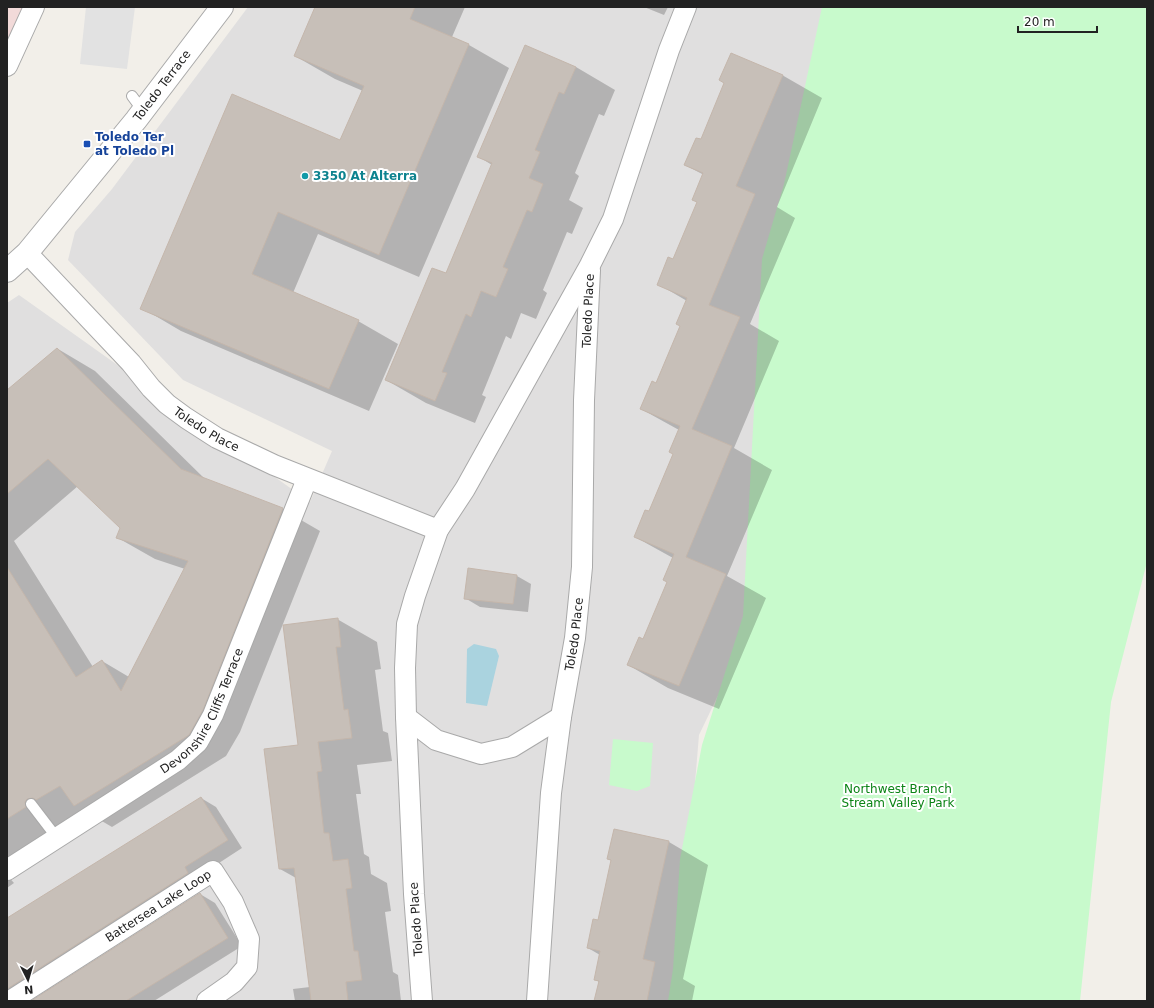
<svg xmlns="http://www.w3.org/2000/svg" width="1154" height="1008" font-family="'DejaVu Sans',sans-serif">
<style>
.residential{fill:#e0dfdf}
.commercial{fill:#f2dad9}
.park{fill:#c8facc}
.parking{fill:#e2e2e2}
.water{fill:#aad3df}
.shadow{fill:#0003;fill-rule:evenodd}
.building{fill:#c7bfb8;stroke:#c4b6ab}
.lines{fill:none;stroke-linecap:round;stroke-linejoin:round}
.service-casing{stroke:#a9a9a9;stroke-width:12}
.minor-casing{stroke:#a9a9a9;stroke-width:22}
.tertiary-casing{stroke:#a9a9a9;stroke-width:24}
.service{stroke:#fff;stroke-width:10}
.minor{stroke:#fff;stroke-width:20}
.tertiary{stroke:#fff;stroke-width:22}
.transit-dot{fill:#1a4fb4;stroke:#fff;stroke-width:1.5}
.culture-dot{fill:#0f9aa8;stroke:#fff;stroke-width:1.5}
.labels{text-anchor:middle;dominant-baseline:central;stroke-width:4;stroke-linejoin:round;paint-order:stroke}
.street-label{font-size:12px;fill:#222;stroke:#fff}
.transit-label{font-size:12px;font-weight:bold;fill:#164399;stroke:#fff;text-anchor:start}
.culture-label{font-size:12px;font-weight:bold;fill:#0d838f;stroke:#fff;text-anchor:start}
.park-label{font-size:12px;fill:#0c8416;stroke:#fff}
</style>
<rect width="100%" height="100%" fill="#f2efe9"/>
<path class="residential" d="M 248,7 L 852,7 L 758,612 L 699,735 L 681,951 L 673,1001 L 7,1001 L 7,303 L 19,295 L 310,502 L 332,451 L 183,380 L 68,260 L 75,232 L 112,189 Z"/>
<path class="commercial" d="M 7,7 L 34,7 L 7,65 Z"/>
<path class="park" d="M 822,7 L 1147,7 L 1147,562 L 1111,702 L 1080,1001 L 668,1001 L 673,969 L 680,859 L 702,745 L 743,616 L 762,259 L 784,184 Z
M 613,739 L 653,743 L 650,786 L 637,791 L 609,785 Z"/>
<path class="parking" d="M 86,7 L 135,7 L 127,69 L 80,64 Z"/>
<path class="water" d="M 474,644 L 496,649 L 499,656 L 487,706 L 466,703 L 467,649 Z"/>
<path class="shadow" d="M 316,7 L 465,7 L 452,37 L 469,45 L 509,68 L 419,277 L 318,234 L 293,293 L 358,321 L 398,344 L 369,411 L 181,331 L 142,308 L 341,141 L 363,91 L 335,79 L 295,56 Z
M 644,7 L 668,7 L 664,15 Z
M 576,67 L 615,90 L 604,116 L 599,114 L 575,173 L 579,176 L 569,200 L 583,208 L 572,234 L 567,232 L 543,290 L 547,293 L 536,319 L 521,313 L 511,339 L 506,336 L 482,395 L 486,397 L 475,423 L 426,403 L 386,380 L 446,274 L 492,165 L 479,157 Z
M 782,75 L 822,98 L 777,207 L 795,218 L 750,324 L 779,341 L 734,448 L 772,470 L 727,576 L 766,598 L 719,709 L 668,688 L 628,665 L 644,641 L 668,582 L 673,558 L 635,537 L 650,513 L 674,454 L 679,430 L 641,409 L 657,384 L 681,326 L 687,301 L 658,284 L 673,261 L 698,202 L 704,175 L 685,165 L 701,141 Z
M 58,349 L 95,371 L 206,480 L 282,509 L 320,531 L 240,732 L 226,756 L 112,827 L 88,813 L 65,820 L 62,824 L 7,864 L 7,392 ZM 78,486 L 121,527 L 118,538 L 155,559 L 185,569 L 129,677 L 102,661 L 93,667 L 14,541 Z
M 517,576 L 531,584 L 528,612 L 480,607 L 465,598 Z
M 337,619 L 377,642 L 381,669 L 375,670 L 383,731 L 388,733 L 392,761 L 357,765 L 361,794 L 356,794 L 364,854 L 369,857 L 371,874 L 387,883 L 391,911 L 385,912 L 393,972 L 398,975 L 401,1001 L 295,1001 L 293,989 L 310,987 L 296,878 L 280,869 L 299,745 Z
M 201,798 L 216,807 L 242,848 L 7,1001 L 7,919 Z
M 669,842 L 708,865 L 683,979 L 695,986 L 692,1001 L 595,1001 L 599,982 L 595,979 L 600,955 L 588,948 L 599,921 L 612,861 L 608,859 Z
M 7,875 L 14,883 L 7,888 Z
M 200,894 L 215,903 L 242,946 L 154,1001 L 33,1001 Z"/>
<path class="building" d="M 315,7 L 415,7 L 410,19 L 469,44 L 379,255 L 278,212 L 252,274 L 359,320 L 329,389 L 140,309 L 232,94 L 340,140 L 364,86 L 294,56 Z
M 525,45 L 576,67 L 564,94 L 559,92 L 535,150 L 540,152 L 529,178 L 543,184 L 532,212 L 527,210 L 503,267 L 508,269 L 496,297 L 481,291 L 471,317 L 466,314 L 442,372 L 447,373 L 435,401 L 385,380 L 432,268 L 446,273 L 492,163 L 477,157 Z
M 731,53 L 783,75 L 736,186 L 755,194 L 709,305 L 740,317 L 692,429 L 732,446 L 686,557 L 726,574 L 679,686 L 627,665 L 639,637 L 643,639 L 667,582 L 663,580 L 674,554 L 634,537 L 645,510 L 649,511 L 673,454 L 669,452 L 680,426 L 640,409 L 652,381 L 656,383 L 680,326 L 676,324 L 687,298 L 657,285 L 668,257 L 673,259 L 697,202 L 692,200 L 703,173 L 684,165 L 696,138 L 701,139 L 724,83 L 719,80 Z
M 57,348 L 181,469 L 283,508 L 203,710 L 189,735 L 74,806 L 60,786 L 36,800 L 33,798 L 27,799 L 25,802 L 26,807 L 7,819 L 7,567 L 76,677 L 102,660 L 121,691 L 188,561 L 116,538 L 120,528 L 48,459 L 7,494 L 7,390 Z
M 468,568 L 517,575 L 513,604 L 464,599 Z
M 338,618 L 341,647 L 336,647 L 344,710 L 348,709 L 352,738 L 318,742 L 322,771 L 317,772 L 324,833 L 329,833 L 333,861 L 348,859 L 352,888 L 346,889 L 354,951 L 358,951 L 362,980 L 346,982 L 348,1001 L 311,1001 L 294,868 L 279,869 L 264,749 L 298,745 L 283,625 Z
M 201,797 L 228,840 L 185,867 L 188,873 L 7,989 L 7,918 Z
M 614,829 L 669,841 L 643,959 L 655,962 L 647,1001 L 594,1001 L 599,981 L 594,980 L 600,951 L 587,948 L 593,919 L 598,920 L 611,860 L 607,859 Z
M 200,893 L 228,938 L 126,1001 L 31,1001 Z"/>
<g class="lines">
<g class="service-casing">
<path id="service" d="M 132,96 L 143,111
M 31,804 L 57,838"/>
</g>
<g class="minor-casing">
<g id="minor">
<path d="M 7,66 L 34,7"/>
<path id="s1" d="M 27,253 L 131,363 L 151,388 L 167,404 L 186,418 L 217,438 L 274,465 L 438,530"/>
<path d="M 406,717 L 436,740 L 481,754 L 512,747 L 561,717"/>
<path id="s2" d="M 7,870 L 178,760 L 198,742 L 213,715 L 307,479"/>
<path id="s3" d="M 10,1001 L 213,871 L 233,902 L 249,939 L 247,967 L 234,982 L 207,1001"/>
<path d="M 422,1001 L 414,894 L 406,717 L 405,668 L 407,624 L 415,596 L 438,530 L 465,489 L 590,265 L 613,219 L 669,50 L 686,7"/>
<path id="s4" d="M 537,1001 L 551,793 L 561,717 L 575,638 L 582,567 L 584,400 L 590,270"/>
</g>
</g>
<g class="tertiary-casing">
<g id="tertiary">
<path id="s5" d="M 7,271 L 27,253 L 136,120 L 222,7"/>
</g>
</g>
<use href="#service" class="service"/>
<use href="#minor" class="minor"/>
<use href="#tertiary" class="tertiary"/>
</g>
<rect class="transit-dot" x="83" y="140" width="8" height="8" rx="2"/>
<circle class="culture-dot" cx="305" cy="176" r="4"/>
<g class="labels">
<g class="street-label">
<text stroke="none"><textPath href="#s5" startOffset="242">Toledo Terrace</textPath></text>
<text stroke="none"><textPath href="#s4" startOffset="693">Toledo Place</textPath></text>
<text stroke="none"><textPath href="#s1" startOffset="253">Toledo Place</textPath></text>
<text stroke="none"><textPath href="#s4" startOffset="369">Toledo Place</textPath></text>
<text stroke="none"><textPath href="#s2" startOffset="258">Devonshire Cliffs Terrace</textPath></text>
<text stroke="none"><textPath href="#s3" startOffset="176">Battersea Lake Loop</textPath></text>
<text transform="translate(416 919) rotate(-94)">Toledo Place</text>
</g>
<g class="transit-label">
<text x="95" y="137">Toledo Ter<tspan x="95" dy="14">at Toledo Pl</tspan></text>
</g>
<g class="culture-label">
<text x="313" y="176">3350 At Alterra</text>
</g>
<g class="park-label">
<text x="898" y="789">Northwest Branch<tspan x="898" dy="14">Stream Valley Park</tspan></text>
</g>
</g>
<rect width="1154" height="1008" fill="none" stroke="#222222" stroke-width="16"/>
<g transform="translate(28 980) rotate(175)" stroke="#ffffff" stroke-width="3" paint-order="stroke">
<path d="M0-3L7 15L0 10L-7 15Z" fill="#222222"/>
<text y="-6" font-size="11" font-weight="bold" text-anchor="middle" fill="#222222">N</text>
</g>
<path d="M1018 26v6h79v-6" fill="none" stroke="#222222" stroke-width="2"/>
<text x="1024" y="26" font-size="12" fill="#222222" stroke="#ffffff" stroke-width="3" paint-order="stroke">20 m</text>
</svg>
